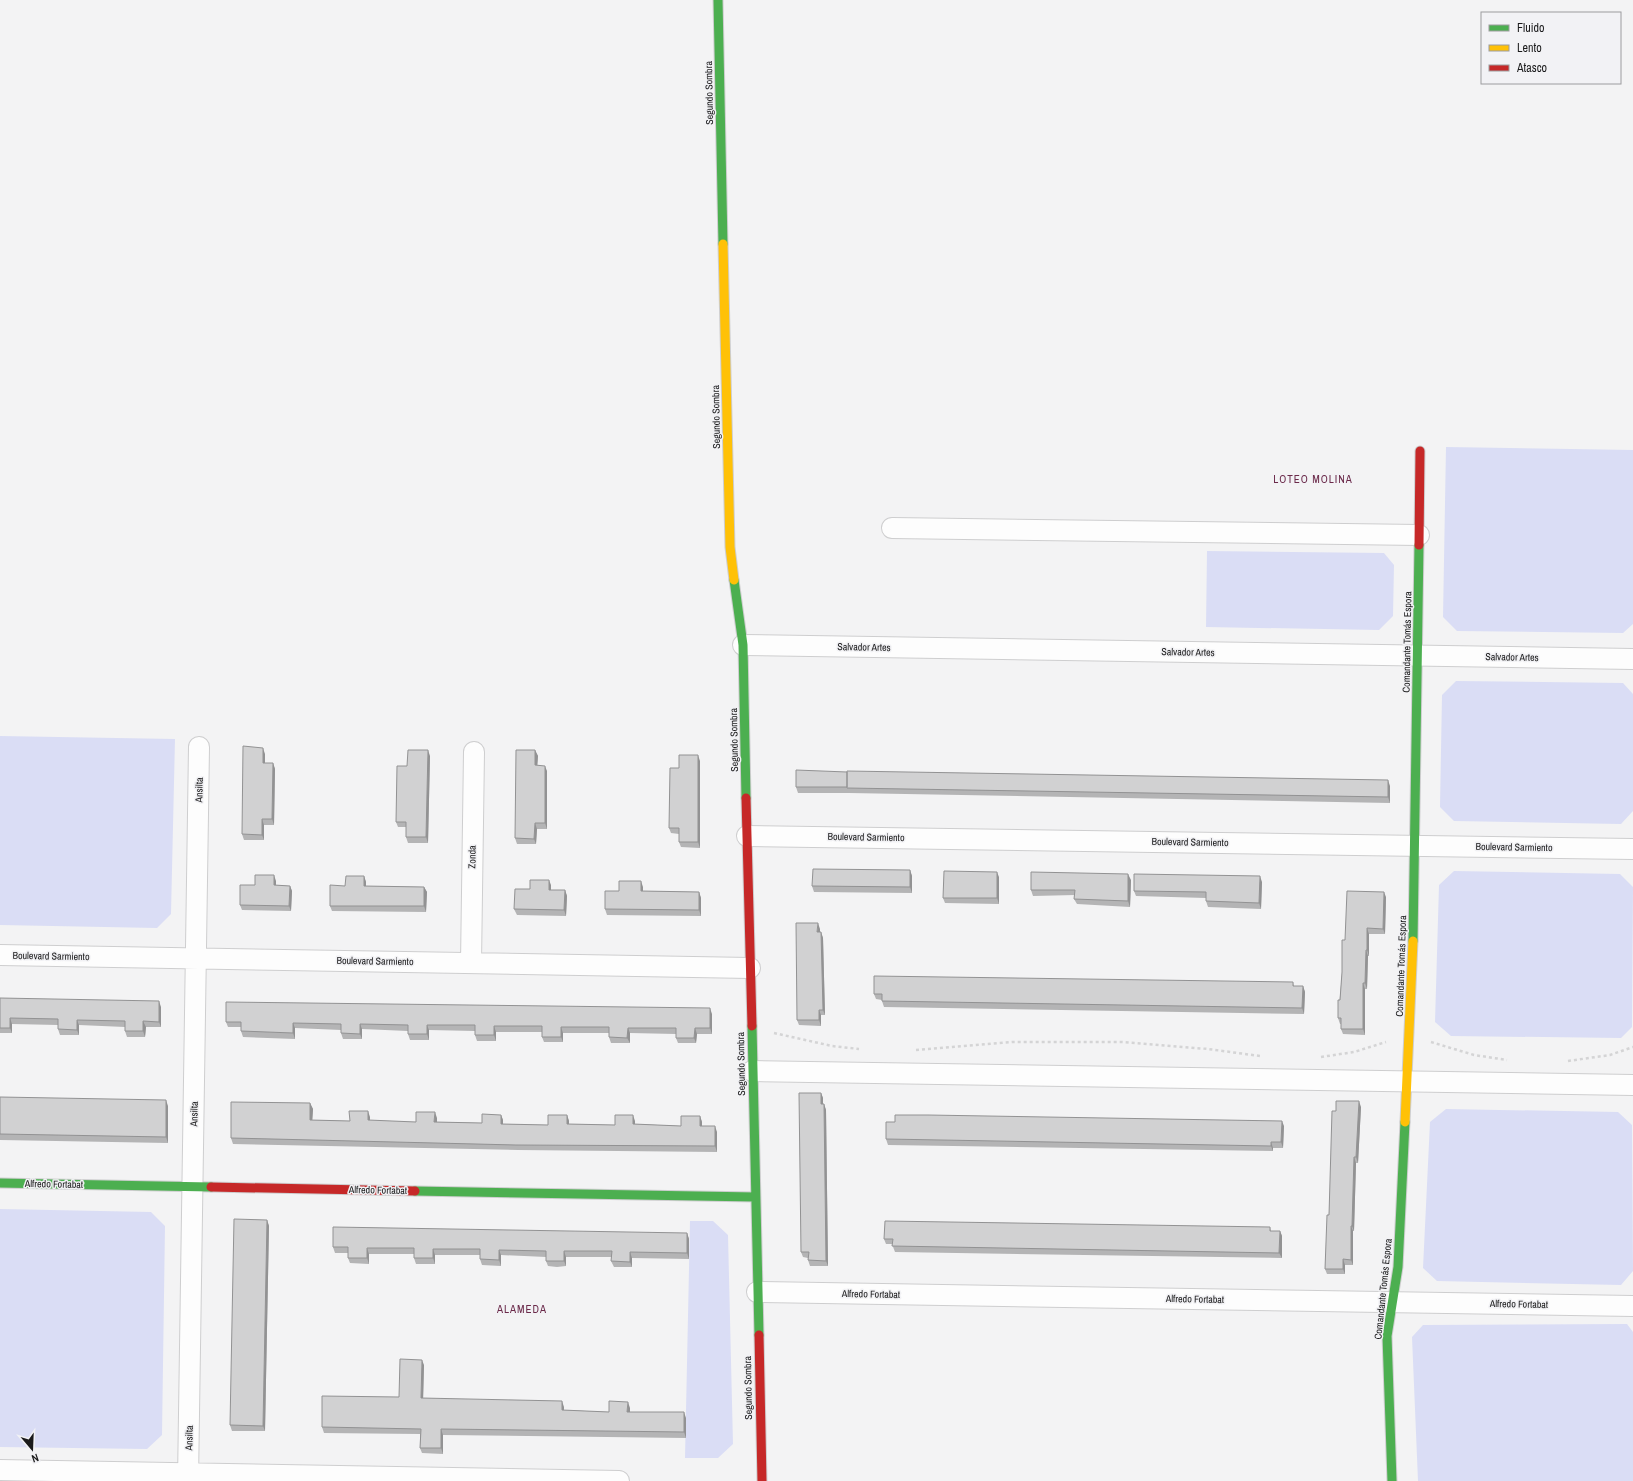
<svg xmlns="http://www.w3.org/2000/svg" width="1633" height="1481" font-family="'Archivo Narrow',sans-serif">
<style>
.green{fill:#daddf5}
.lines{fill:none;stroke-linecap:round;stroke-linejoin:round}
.street-casing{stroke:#cececf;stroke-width:22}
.fast-casing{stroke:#cececf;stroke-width:11}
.slow-casing{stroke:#cececf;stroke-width:11}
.jam-casing{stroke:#cececf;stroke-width:11}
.path{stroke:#d4d4d5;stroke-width:2.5;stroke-dasharray:3 3;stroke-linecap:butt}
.street{stroke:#fdfdfd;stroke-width:20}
.fast{stroke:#4caf50;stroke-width:9}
.slow{stroke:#ffc107;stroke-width:9}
.jam{stroke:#c62828;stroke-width:9}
.wall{fill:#b4b4b5}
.shaded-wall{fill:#929293}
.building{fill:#d1d1d2;stroke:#929293}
.labels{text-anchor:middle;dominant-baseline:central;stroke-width:3;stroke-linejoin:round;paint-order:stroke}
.street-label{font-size:10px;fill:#1a1a1b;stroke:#f2f2f5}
.neighbourhood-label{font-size:11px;letter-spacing:1px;fill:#6b2a49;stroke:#f2f2f5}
</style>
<rect width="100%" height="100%" fill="#f3f3f4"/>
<path class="green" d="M 1446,447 L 1633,450 L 1633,624 L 1623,633 L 1457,631 L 1443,617 Z
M 1207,551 L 1384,553 L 1394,565 L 1393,616 L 1379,630 L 1206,627 Z
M 1456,681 L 1623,683 L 1633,694 L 1633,811 L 1621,824 L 1454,821 L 1440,807 L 1442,695 Z
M 0,736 L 175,739 L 171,914 L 157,928 L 0,925 Z
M 1454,871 L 1620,874 L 1633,887 L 1632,1027 L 1621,1038 L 1451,1036 L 1435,1022 L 1439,885 Z
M 1446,1109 L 1618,1112 L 1632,1125 L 1633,1271 L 1621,1285 L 1437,1281 L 1423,1268 L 1430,1122 Z
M 0,1209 L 151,1212 L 165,1226 L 162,1435 L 147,1449 L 0,1447 Z
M 690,1221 L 713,1221 L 728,1235 L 733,1444 L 718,1458 L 685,1458 Z
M 1627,1324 L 1633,1332 L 1633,1481 L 1418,1481 L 1412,1337 L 1423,1325 Z"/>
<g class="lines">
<g class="street-casing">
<path id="street" d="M 892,528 L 1419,535
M 743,645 L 1633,659
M 747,836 L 1633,849
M 0,955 L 750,968
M 471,963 L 474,752
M 752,1071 L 1633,1085
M 757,1292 L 1633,1306
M 0,1470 L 619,1481
M 188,1481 L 199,747"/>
</g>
<g class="fast-casing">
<path id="fast" d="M 718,0 L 723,244
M 734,580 L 743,645 L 746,798
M 1413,941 L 1419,545
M 752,1026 L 759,1335
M 0,1183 L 211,1187
M 415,1191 L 755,1197
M 1392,1481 L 1387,1336 L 1398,1267 L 1405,1122"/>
</g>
<g class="slow-casing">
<path id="slow" d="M 723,244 L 730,547 L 734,580
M 1405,1122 L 1413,941"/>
</g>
<g class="jam-casing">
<path id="jam" d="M 1419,545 L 1420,451
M 746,798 L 752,1026
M 211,1187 L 415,1191
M 759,1335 L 762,1481"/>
</g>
<path class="path" d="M 774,1033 L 832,1046 L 859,1049
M 1431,1042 L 1474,1055 L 1507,1060
M 916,1050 L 1012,1042 L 1122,1042 L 1208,1049 L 1260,1056
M 1321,1057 L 1354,1052 L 1386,1042
M 1568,1061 L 1610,1055 L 1633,1047"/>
<use href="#street" class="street"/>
<use href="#fast" class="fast"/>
<use href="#slow" class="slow"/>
<use href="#jam" class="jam"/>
</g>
<path class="wall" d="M 535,750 L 538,756 L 537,765 L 547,771 L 547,829 L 537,829 L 536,844 L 517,844 L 515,838 Z
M 265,754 L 265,763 L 273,763 L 275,769 L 274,825 L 264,825 L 264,840 L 244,840 L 242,834 Z
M 430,756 L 428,843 L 408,843 L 406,837 L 406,827 L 398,827 L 396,822 L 407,766 Z
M 700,761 L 700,848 L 681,847 L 679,842 L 679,834 L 671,833 L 669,828 L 679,768 Z
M 847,772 L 1390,786 L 1390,803 L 849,793 L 849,792 L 849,793 L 798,793 L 796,787 Z
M 910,870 L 912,876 L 912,893 L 814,892 L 812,886 Z
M 364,876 L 366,882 L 366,886 L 424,887 L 427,892 L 426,912 L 332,911 L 330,906 L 345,886 Z
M 999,877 L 999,904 L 945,903 L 943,898 Z
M 1131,880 L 1130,907 L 1077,904 L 1074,899 L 1075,895 L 1033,896 L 1031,890 Z
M 276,881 L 276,885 L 290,886 L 292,891 L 291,911 L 242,910 L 240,905 L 255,885 Z
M 1262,882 L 1261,909 L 1208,907 L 1206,901 L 1206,898 L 1136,896 L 1134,891 Z
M 551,885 L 551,890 L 565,890 L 567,896 L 566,916 L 517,915 L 514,909 L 530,889 Z
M 643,887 L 643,891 L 699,892 L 701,898 L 701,916 L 607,915 L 605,909 L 619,891 Z
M 1386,897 L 1385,934 L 1369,934 L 1369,956 L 1368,956 L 1367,989 L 1365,989 L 1365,1035 L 1343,1034 L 1341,1029 L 1341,1024 L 1340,1024 L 1338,1018 L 1345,940 Z
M 820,929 L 820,932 L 821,932 L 823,938 L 825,1015 L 821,1015 L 821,1026 L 799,1025 L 797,1020 Z
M 1293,982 L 1294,986 L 1303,986 L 1305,992 L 1304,1014 L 884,1007 L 882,1001 L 882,1000 L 876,999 L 874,994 Z
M 0,998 L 161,1007 L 161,1027 L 146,1027 L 145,1037 L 127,1037 L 125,1031 L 125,1027 L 79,1025 L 79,1035 L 60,1035 L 58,1029 L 58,1025 L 12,1024 L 12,1033 L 0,1033 Z
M 712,1014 L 712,1034 L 697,1034 L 696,1043 L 678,1043 L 676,1038 L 676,1034 L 630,1033 L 630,1043 L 611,1043 L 609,1037 L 609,1033 L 563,1033 L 563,1042 L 544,1042 L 542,1037 L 542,1032 L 496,1032 L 496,1041 L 477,1041 L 475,1035 L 475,1031 L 429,1030 L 429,1040 L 410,1040 L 408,1034 L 408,1031 L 362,1029 L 362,1039 L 343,1039 L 341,1033 L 341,1030 L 295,1028 L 295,1039 L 243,1037 L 241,1031 L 241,1027 L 228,1027 L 226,1022 Z
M 821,1093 L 823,1098 L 823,1104 L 824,1104 L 826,1110 L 828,1266 L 810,1266 L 808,1260 L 808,1258 L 803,1257 L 801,1252 Z
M 0,1097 L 168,1106 L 168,1143 L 0,1140 Z
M 310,1103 L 313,1109 L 312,1120 L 350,1121 L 370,1117 L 370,1121 L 416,1122 L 437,1118 L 437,1122 L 482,1123 L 501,1115 L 503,1120 L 503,1124 L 548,1125 L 567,1115 L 569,1121 L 569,1124 L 615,1125 L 635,1121 L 635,1124 L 681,1126 L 700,1116 L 702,1122 L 702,1126 L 717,1132 L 717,1152 L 518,1150 L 233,1144 L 231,1138 Z
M 1361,1107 L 1358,1163 L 1356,1163 L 1354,1231 L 1353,1231 L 1353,1265 L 1345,1265 L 1345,1274 L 1327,1274 L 1325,1269 L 1336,1111 Z
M 1284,1126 L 1283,1148 L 1273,1148 L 1273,1151 L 888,1145 L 886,1139 Z
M 267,1220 L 269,1226 L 265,1431 L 232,1431 L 230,1425 Z
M 1270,1227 L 1271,1231 L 1280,1231 L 1282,1236 L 1282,1258 L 895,1252 L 892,1244 L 886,1244 L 884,1239 Z
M 687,1233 L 689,1239 L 689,1259 L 632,1258 L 632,1267 L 614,1267 L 611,1261 L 612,1257 L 566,1257 L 566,1266 L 557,1267 L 548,1266 L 546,1261 L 546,1257 L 501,1255 L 501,1266 L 482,1265 L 480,1259 L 480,1255 L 435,1255 L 435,1264 L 416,1264 L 414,1258 L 414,1254 L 369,1254 L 369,1264 L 350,1263 L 348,1258 L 348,1253 L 335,1253 L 333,1247 Z
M 424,1365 L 423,1398 L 564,1407 L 564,1410 L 609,1412 L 630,1408 L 630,1412 L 686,1418 L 686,1438 L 443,1435 L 443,1454 L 422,1453 L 420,1448 L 420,1434 L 324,1433 L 322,1427 L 399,1397 Z"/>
<path class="shaded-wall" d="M 263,748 L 265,754 L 265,769 L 263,763 Z
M 428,750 L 430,756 L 428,843 L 426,837 Z
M 535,750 L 538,756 L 537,771 L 535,765 Z
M 698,755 L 700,761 L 700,848 L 698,842 Z
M 273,763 L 275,769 L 274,825 L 272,819 Z
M 545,766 L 547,771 L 547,829 L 545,823 Z
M 1388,780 L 1390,786 L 1390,803 L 1388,797 Z
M 262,819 L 264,825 L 264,840 L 262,835 Z
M 535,823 L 537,829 L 536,844 L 534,839 Z
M 910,870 L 912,876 L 912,893 L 910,887 Z
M 997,872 L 999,877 L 999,904 L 997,898 Z
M 1128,874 L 1131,880 L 1130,907 L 1128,901 Z
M 274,875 L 276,881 L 276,891 L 274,885 Z
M 364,876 L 366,882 L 366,892 L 364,886 Z
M 1260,876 L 1262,882 L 1261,909 L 1259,903 Z
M 549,880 L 551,885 L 551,896 L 549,890 Z
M 641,881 L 643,887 L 643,897 L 641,891 Z
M 290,886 L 292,891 L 291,911 L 289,906 Z
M 424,887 L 427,892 L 426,912 L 424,906 Z
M 565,890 L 567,896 L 566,916 L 564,910 Z
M 699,892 L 701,898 L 701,916 L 699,910 Z
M 1384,892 L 1386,897 L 1385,934 L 1383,929 Z
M 818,923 L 820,929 L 820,938 L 817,932 Z
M 1367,928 L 1369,934 L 1369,956 L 1367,950 Z
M 821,932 L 823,938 L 825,1015 L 823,1010 Z
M 1366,950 L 1368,956 L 1367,989 L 1365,983 Z
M 1363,983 L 1365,989 L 1365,1035 L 1363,1029 Z
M 1303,986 L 1305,992 L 1304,1014 L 1302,1008 Z
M 159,1001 L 161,1007 L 161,1027 L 159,1022 Z
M 710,1008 L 712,1014 L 712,1034 L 710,1028 Z
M 819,1010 L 821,1015 L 821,1026 L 819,1020 Z
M 10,1018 L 12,1024 L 12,1033 L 10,1028 Z
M 77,1020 L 79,1025 L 79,1035 L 77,1030 Z
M 143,1021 L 146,1027 L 145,1037 L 143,1031 Z
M 293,1023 L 295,1028 L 295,1039 L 293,1033 Z
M 360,1024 L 362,1029 L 362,1039 L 360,1034 Z
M 427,1025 L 429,1030 L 429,1040 L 427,1034 Z
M 494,1026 L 496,1032 L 496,1041 L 494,1035 Z
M 561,1027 L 563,1033 L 563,1042 L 561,1037 Z
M 628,1028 L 630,1033 L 630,1043 L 627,1038 Z
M 695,1028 L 697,1034 L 696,1043 L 694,1038 Z
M 821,1093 L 823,1098 L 823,1110 L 821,1104 Z
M 166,1100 L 168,1106 L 168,1143 L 166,1137 Z
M 1359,1101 L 1361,1107 L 1358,1163 L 1356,1157 Z
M 310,1103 L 313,1109 L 312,1126 L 310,1120 Z
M 824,1104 L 826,1110 L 828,1266 L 826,1261 Z
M 368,1111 L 370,1117 L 370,1126 L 368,1120 Z
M 435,1112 L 437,1118 L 437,1128 L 434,1122 Z
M 501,1115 L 503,1120 L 503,1129 L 501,1124 Z
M 567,1115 L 569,1121 L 569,1129 L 567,1124 Z
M 633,1115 L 635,1121 L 635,1130 L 633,1124 Z
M 700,1116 L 702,1122 L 702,1132 L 700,1126 Z
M 1282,1121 L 1284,1126 L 1283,1148 L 1281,1142 Z
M 715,1126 L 717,1132 L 717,1152 L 715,1146 Z
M 1271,1142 L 1273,1148 L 1273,1151 L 1271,1146 Z
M 1354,1157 L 1356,1163 L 1354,1231 L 1352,1226 Z
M 267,1220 L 269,1226 L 265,1431 L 263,1426 Z
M 1351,1226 L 1353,1231 L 1353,1265 L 1351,1260 Z
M 1280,1231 L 1282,1236 L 1282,1258 L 1279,1253 Z
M 687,1233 L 689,1239 L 689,1259 L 687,1253 Z
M 367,1248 L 369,1254 L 369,1264 L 367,1258 Z
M 433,1249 L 435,1255 L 435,1264 L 433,1258 Z
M 499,1250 L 501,1255 L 501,1266 L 499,1260 Z
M 564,1251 L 566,1257 L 566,1266 L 564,1261 Z
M 630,1252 L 632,1258 L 632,1267 L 630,1262 Z
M 1343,1259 L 1345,1265 L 1345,1274 L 1343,1269 Z
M 422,1360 L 424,1365 L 423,1403 L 421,1398 Z
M 562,1401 L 564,1407 L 564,1416 L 562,1410 Z
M 628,1402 L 630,1408 L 630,1417 L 627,1412 Z
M 684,1412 L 686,1418 L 686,1438 L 684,1432 Z
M 441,1429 L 443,1435 L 443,1454 L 441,1448 Z"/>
<path class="building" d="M 243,746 L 263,748 L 263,763 L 273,763 L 272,819 L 262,819 L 262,835 L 242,834 Z
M 408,750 L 428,750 L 426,837 L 406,837 L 406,822 L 396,822 L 397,766 L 407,766 Z
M 516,750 L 535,750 L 535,765 L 545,766 L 545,823 L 535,823 L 534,839 L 515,838 Z
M 679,755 L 698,755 L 698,842 L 679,842 L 679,828 L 669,828 L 670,768 L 679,768 Z
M 796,770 L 847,772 L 847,787 L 796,787 Z
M 847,771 L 1388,780 L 1388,797 L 847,788 Z
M 813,869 L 910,870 L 910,887 L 812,886 Z
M 944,871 L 997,872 L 997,898 L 943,898 Z
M 1031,872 L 1128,874 L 1128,901 L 1074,899 L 1075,890 L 1031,890 Z
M 1134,874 L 1260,876 L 1259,903 L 1206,901 L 1206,892 L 1134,891 Z
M 255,875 L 274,875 L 274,885 L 290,886 L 289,906 L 240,905 L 240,885 L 255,885 Z
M 346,876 L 364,876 L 364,886 L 424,887 L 424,906 L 330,906 L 330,885 L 345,886 Z
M 530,880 L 549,880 L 549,890 L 565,890 L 564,910 L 514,909 L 515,889 L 530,889 Z
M 619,881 L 641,881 L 641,891 L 699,892 L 699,910 L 605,909 L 605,891 L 619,891 Z
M 1347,891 L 1384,892 L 1383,929 L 1367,928 L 1367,950 L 1366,950 L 1365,983 L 1363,983 L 1363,1029 L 1341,1029 L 1341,1018 L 1338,1018 L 1338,1000 L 1340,1000 L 1342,972 L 1342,940 L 1345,940 Z
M 796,923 L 818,923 L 817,932 L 821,932 L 823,1010 L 819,1010 L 819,1020 L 797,1020 Z
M 874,976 L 1293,982 L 1293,986 L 1303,986 L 1302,1008 L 882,1001 L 882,994 L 874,994 Z
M 0,998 L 159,1001 L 159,1022 L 143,1021 L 143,1031 L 125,1031 L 125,1021 L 77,1020 L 77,1030 L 58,1029 L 58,1019 L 10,1018 L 10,1028 L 0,1028 Z
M 226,1002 L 710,1008 L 710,1028 L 695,1028 L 694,1038 L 676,1038 L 676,1028 L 628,1028 L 627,1038 L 609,1037 L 609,1027 L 561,1027 L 561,1037 L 542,1037 L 542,1026 L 494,1026 L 494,1035 L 475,1035 L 475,1025 L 427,1025 L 427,1034 L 408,1034 L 408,1025 L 360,1024 L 360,1034 L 341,1033 L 341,1024 L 293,1023 L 293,1033 L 241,1031 L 241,1022 L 226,1022 Z
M 799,1093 L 821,1093 L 821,1104 L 824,1104 L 826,1261 L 808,1260 L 809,1252 L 801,1252 Z
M 0,1097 L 166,1100 L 166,1137 L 0,1134 Z
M 1336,1101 L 1359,1101 L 1356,1157 L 1354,1157 L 1352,1226 L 1351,1226 L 1351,1260 L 1343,1259 L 1343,1269 L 1325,1269 L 1327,1215 L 1329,1215 L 1332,1111 L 1336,1111 Z
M 231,1102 L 310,1103 L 310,1120 L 350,1121 L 349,1111 L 368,1111 L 368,1120 L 416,1122 L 416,1112 L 435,1112 L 434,1122 L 482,1123 L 482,1114 L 501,1115 L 501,1124 L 548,1125 L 548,1115 L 567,1115 L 567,1124 L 615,1125 L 615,1115 L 633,1115 L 633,1124 L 681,1126 L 681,1116 L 700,1116 L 700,1126 L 715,1126 L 715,1146 L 516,1145 L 231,1138 Z
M 895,1115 L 928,1115 L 1282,1121 L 1281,1142 L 1271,1142 L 1271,1146 L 886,1139 L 886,1122 L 895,1122 Z
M 234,1219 L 267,1220 L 263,1426 L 230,1425 Z
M 885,1221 L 1270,1227 L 1270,1231 L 1280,1231 L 1279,1253 L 892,1246 L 893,1239 L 884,1239 Z
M 333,1227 L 687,1233 L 687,1253 L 630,1252 L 630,1262 L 611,1261 L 612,1251 L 564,1251 L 564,1261 L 546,1261 L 546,1251 L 499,1250 L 499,1260 L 480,1259 L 480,1249 L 433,1249 L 433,1258 L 414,1258 L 414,1248 L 367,1248 L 367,1258 L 348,1258 L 348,1247 L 333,1247 Z
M 400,1359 L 422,1360 L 421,1398 L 562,1401 L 562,1410 L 609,1412 L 609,1401 L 628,1402 L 627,1412 L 684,1412 L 684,1432 L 441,1429 L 441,1448 L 420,1448 L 421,1429 L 322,1427 L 322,1396 L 399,1397 Z"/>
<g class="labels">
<g class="street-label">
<text transform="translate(709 93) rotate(-91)">Segundo Sombra</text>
<text transform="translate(716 417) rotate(-91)">Segundo Sombra</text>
<text transform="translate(1407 642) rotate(-89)">Comandante Tomás Espora</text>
<text transform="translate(864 647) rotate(1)">Salvador Artes</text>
<text transform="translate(1188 652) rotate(1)">Salvador Artes</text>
<text transform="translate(1512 657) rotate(1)">Salvador Artes</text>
<text transform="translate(734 740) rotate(-91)">Segundo Sombra</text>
<text transform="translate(199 790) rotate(-89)">Ansilta</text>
<text transform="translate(866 837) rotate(1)">Boulevard Sarmiento</text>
<text transform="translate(1190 842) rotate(1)">Boulevard Sarmiento</text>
<text transform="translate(1514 847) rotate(1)">Boulevard Sarmiento</text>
<text transform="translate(472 857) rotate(-89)">Zonda</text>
<text transform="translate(51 956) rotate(1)">Boulevard Sarmiento</text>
<text transform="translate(375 961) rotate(1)">Boulevard Sarmiento</text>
<text transform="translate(1401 966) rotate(-88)">Comandante Tomás Espora</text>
<text transform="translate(741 1064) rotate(-91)">Segundo Sombra</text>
<text transform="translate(194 1114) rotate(-89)">Ansilta</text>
<text transform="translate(54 1184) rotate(1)">Alfredo Fortabat</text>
<text transform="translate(378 1190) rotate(1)">Alfredo Fortabat</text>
<text transform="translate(1383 1289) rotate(-84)">Comandante Tomás Espora</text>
<text transform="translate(871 1294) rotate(1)">Alfredo Fortabat</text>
<text transform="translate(1195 1299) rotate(1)">Alfredo Fortabat</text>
<text transform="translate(1519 1304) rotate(1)">Alfredo Fortabat</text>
<text transform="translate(748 1388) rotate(-91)">Segundo Sombra</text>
<text transform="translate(189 1438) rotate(-89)">Ansilta</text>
</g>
<g class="neighbourhood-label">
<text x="1313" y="479">LOTEO MOLINA</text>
<text x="522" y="1309">ALAMEDA</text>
</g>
</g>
<rect x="1481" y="12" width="140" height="72" fill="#f2f2f5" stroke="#9c9c9e"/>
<rect x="1489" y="25" width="20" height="6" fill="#4caf50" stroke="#9c9c9e"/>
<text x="1517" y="32" font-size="12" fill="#1a1a1b">Fluido</text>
<rect x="1489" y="45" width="20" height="6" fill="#ffc107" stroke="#9c9c9e"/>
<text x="1517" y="52" font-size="12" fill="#1a1a1b">Lento</text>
<rect x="1489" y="65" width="20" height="6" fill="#c62828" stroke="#9c9c9e"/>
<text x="1517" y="72" font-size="12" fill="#1a1a1b">Atasco</text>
<g transform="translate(32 1449) rotate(161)" stroke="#f2f2f5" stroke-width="3" paint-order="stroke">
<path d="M0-3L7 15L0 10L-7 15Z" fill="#1a1a1b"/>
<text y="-6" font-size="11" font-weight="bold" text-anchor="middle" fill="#1a1a1b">N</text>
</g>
</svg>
